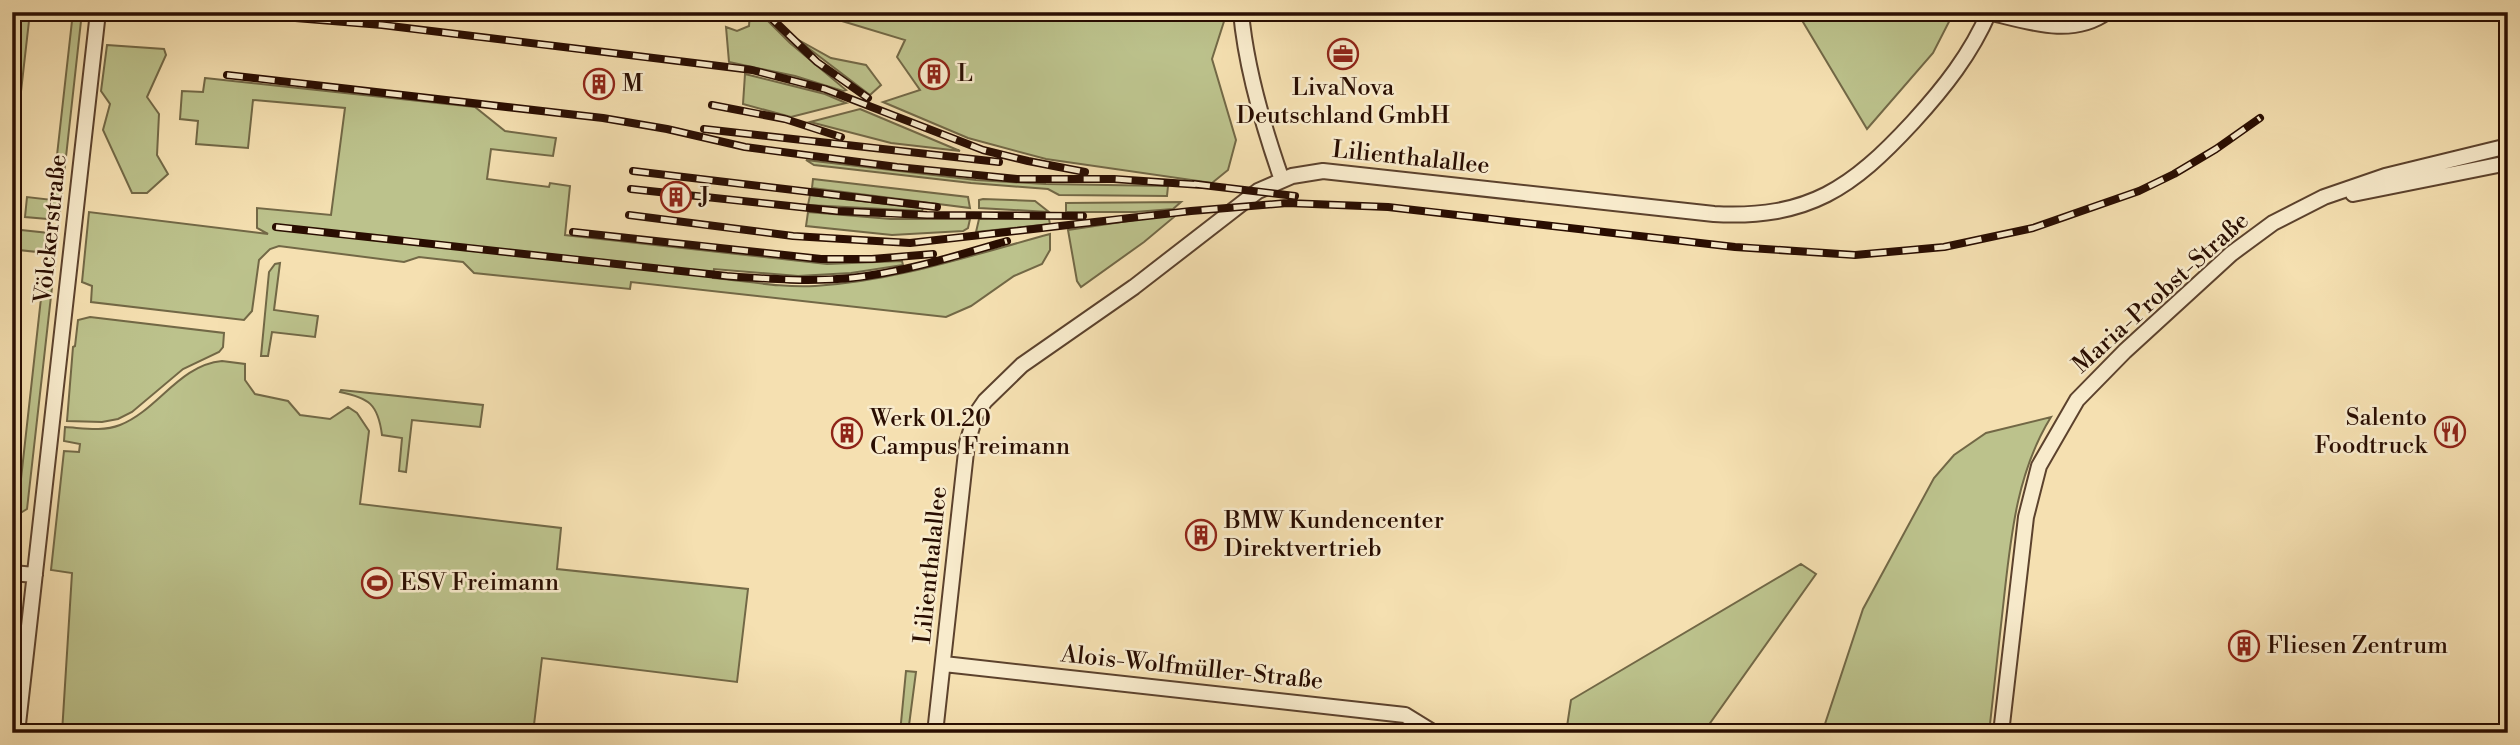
<svg xmlns="http://www.w3.org/2000/svg" width="2520" height="745" font-family="'Libre Bodoni',serif">
<style>
.green{fill:#bcc28c;stroke:#726846;stroke-width:2}
.lines{fill:none;stroke-linecap:round;stroke-linejoin:round}
.street-casing{stroke:#5c422d;stroke-width:18}
.street{stroke:#f8ebcc;stroke-width:14}
.rail-casing{stroke:#290d01;stroke-width:8}
.rail{stroke:#f8ebcc;stroke-width:5;stroke-dasharray:16;stroke-linecap:butt}
.labels{text-anchor:middle;dominant-baseline:central;stroke-width:5;stroke-linejoin:round;paint-order:stroke}
.poi-label{font-size:24px;fill:#290d01;stroke:#f8ebcc;text-anchor:start}
.street-label{font-size:24px;fill:#290d01;stroke:#f8ebcc}
</style>
<rect width="100%" height="100%" fill="#f5e0b1"/>
<filter id="stains"><feTurbulence type="fractalNoise" baseFrequency=".00286" numOctaves="4"/><feColorMatrix values="0 0 0 0 .2 0 0 0 0 .09 0 0 0 0 .02 0 0 0 .5 -.17"/></filter>
<radialGradient id="worn" r=".72"><stop offset=".6" stop-color="#630" stop-opacity="0"/><stop offset="1" stop-color="#630" stop-opacity=".3"/></radialGradient>
<path class="green" d="M 12,12 L 30,12 L 19,109 L 12,108 Z
M 73,12 L 82,12 L 59,220 L 25,217 L 27,197 L 52,200 Z
M 750,12 L 759,12 L 790,43 L 846,90 L 843,91 L 795,76 L 729,62 L 726,27 L 737,31 L 749,26 Z
M 827,12 L 1227,12 L 1212,59 L 1236,140 L 1228,170 L 1212,183 L 1046,159 L 968,138 L 883,102 L 920,90 L 897,57 L 905,40 L 842,21 Z
M 1797,12 L 1954,12 L 1933,53 L 1867,129 Z
M 795,38 L 831,58 L 866,65 L 881,85 L 870,95 Z
M 107,45 L 164,49 L 166,55 L 147,97 L 159,114 L 157,155 L 168,174 L 147,193 L 132,193 L 103,130 L 110,104 L 101,91 Z
M 745,74 L 825,94 L 846,103 L 791,117 L 743,104 Z
M 205,78 L 475,107 L 505,131 L 556,138 L 553,156 L 491,149 L 487,179 L 549,187 L 550,183 L 570,186 L 565,235 L 827,264 L 902,261 L 903,265 L 851,273 L 798,276 L 714,269 L 713,278 C 746,281 782,288 815,286 C 896,281 972,255 1050,234 L 1050,250 L 1042,264 L 1014,276 L 971,306 L 946,317 L 631,282 L 630,289 L 474,273 L 463,262 L 419,257 L 404,262 L 279,246 L 270,249 L 259,260 L 252,311 L 244,320 L 91,302 L 92,286 L 82,282 L 89,212 L 268,234 L 257,228 L 257,208 L 331,215 L 345,108 L 253,100 L 248,148 L 196,144 L 198,121 L 180,119 L 182,91 L 203,92 Z
M 860,109 L 960,151 L 891,143 L 810,122 Z
M 806,160 L 976,180 L 1046,184 L 1168,186 L 1167,196 L 1059,195 L 1048,189 L 971,183 L 814,165 Z
M 813,179 L 968,197 L 970,208 L 812,188 Z
M 810,195 L 923,208 L 922,211 L 808,205 Z
M 983,199 L 1035,201 L 1049,212 L 979,208 L 979,200 Z
M 1181,202 L 1173,209 L 1135,212 L 1066,212 L 1066,203 Z
M 808,212 L 891,219 L 970,219 L 968,228 L 963,231 L 892,235 L 806,226 Z
M 1168,215 L 1174,217 L 1144,242 L 1081,287 L 1077,281 L 1068,230 Z
M 979,219 L 1049,219 L 1050,224 L 976,232 Z
M 21,230 L 58,234 L 27,509 L 17,515 L 46,253 L 19,250 Z
M 280,263 L 274,310 L 318,316 L 315,337 L 272,332 L 268,356 L 261,356 L 269,272 L 275,264 Z
M 90,317 L 224,333 L 223,347 L 219,352 L 183,369 L 132,412 L 118,419 L 102,422 L 67,421 L 73,347 L 75,346 L 78,320 Z
M 222,361 L 245,364 L 245,380 L 255,394 L 288,401 L 300,415 L 330,419 L 348,407 L 357,413 L 369,431 L 360,504 L 561,528 L 557,569 L 748,589 L 737,682 L 542,658 L 533,733 L 62,733 L 72,573 L 51,570 L 64,451 L 79,452 L 80,444 L 64,441 L 65,427 C 83,428 102,432 120,425 C 158,410 179,365 222,361 Z
M 341,390 L 483,405 L 480,427 L 412,420 L 406,472 L 399,471 L 402,438 L 382,435 C 378,404 369,398 340,392 Z
M 2051,417 C 2017,472 2011,535 2004,598 C 1999,643 1994,688 1989,733 L 1822,733 L 1863,609 L 1934,478 L 1954,455 L 1986,433 Z
M 1801,564 L 1816,574 L 1703,733 L 1566,733 L 1571,700 Z
M 906,671 L 916,672 L 908,733 L 900,733 Z"/>
<g class="lines">
<g class="street-casing">
<path id="street" d="M 1241,12 C 1246,69 1263,126 1282,180
M 1988,12 C 2027,21 2071,38 2107,12
M 2353,194 L 2508,163
M 12,573 L 35,575
M 944,664 L 1405,715 L 1431,731
M 17,733 L 98,12
M 935,733 L 967,443 L 976,414 L 985,401 L 1022,365 L 1134,287 L 1258,191 L 1292,176 L 1323,171 L 1714,214 C 1809,219 1852,188 1913,122 C 1944,88 1971,54 1989,12
M 2001,733 L 2026,517 L 2039,466 L 2077,400 L 2125,351 L 2231,254 L 2273,223 L 2324,197 L 2385,176 L 2508,146"/>
</g>
<use href="#street" class="street"/>
<g class="rail-casing">
<path id="rail" d="M 765,12 L 817,62 L 868,98
M 283,17 L 382,25 L 752,70 L 825,89 L 983,150 L 1028,161 L 1085,172
M 227,75 L 603,118 L 667,129 L 745,147 L 897,167 L 1017,179 L 1114,179 L 1202,185
M 712,105 L 785,119 L 841,137
M 704,129 L 999,162
M 633,171 L 937,207
M 1194,184 L 1295,196
M 631,189 L 837,211 L 927,215 L 1083,216
M 629,215 L 793,236 L 910,243 L 1191,211 L 1287,203 L 1388,207 L 1735,247 L 1855,255 L 1944,247 L 2033,228 L 2139,191 L 2174,174 L 2216,149 L 2260,118
M 276,227 L 727,276 C 769,279 809,282 851,278 C 904,272 956,256 1007,241
M 573,232 L 821,259 L 872,259 L 933,254"/>
</g>
<use href="#rail" class="rail"/>
</g>
<defs>
<g id="office-ring" transform="scale(1.575)"><circle r="9.5" fill="#f8ebcc" stroke="#8f2418" stroke-width="1.5"/><path d="M-6-3h4V-5.5h4V-3h4V5H-6ZM-1-4.5V-3h2v-1.5ZM-6 0V1H6V0Z" fill="#8f2418"/></g>
<g id="building-ring" transform="scale(1.575)"><circle r="9.5" fill="#f8ebcc" stroke="#8f2418" stroke-width="1.5"/><path d="M-4-6H4V6H1V3H-1V6H-4ZM-2.5-4.3h1.7v1.8h-1.7ZM.8-4.3h1.7v1.8H.8ZM-2.5-1h1.7V.8h-1.7ZM.8-1h1.7V.8H.8Z" fill="#8f2418"/></g>
<g id="restaurant-ring" transform="scale(1.575)"><circle r="9.5" fill="#f8ebcc" stroke="#8f2418" stroke-width="1.5"/><path d="M-5-6h1v4h1v-4h1v4h1v-4h1v5L-1.5 .5V6h-2V.5L-5-1ZM5-6V6H3V1.5H1.5Q1.5-4 5-6Z" fill="#8f2418"/></g>
<g id="stadium-ring" transform="scale(1.575)"><circle r="9.5" fill="#f8ebcc" stroke="#8f2418" stroke-width="1.5"/><path d="M0-5a6.5 5 0 1 0 0 10a6.5 5 0 1 0 0-10ZM-3.5-1.8h7v3.6h-7Z" fill="#8f2418"/></g>
</defs>
<g fill-rule="evenodd">
<use href="#office-ring" x="1343" y="54"/>
<use href="#building-ring" x="934" y="74"/>
<use href="#building-ring" x="599" y="84"/>
<use href="#building-ring" x="676" y="197"/>
<use href="#restaurant-ring" x="2450" y="432"/>
<use href="#building-ring" x="847" y="433"/>
<use href="#building-ring" x="1201" y="535"/>
<use href="#stadium-ring" x="377" y="583"/>
<use href="#building-ring" x="2244" y="646"/>
</g>
<g class="labels">
<g class="poi-label">
<text x="957" y="74">L</text>
<text x="622" y="84">M</text>
<text x="1343" y="88" text-anchor="middle">LivaNova<tspan x="1343" dy="28">Deutschland GmbH</tspan></text>
<text x="699" y="197">J</text>
<text x="2427" y="418" text-anchor="end">Salento<tspan x="2427" dy="28">Foodtruck</tspan></text>
<text x="870" y="419">Werk 01.20<tspan x="870" dy="28">Campus Freimann</tspan></text>
<text x="1224" y="521">BMW Kundencenter<tspan x="1224" dy="28">Direktvertrieb</tspan></text>
<text x="400" y="583">ESV Freimann</text>
<text x="2267" y="646">Fliesen Zentrum</text>
</g>
<g class="street-label">
<text transform="translate(1411 158) rotate(6)">Lilienthalallee</text>
<text transform="translate(51 229) rotate(-84)">Völckerstraße</text>
<text transform="translate(2161 293) rotate(-42)">Maria-Probst-Straße</text>
<text transform="translate(931 565) rotate(-84)">Lilienthalallee</text>
<text transform="translate(1192 668) rotate(6)">Alois-Wolfmüller-Straße</text>
</g>
</g>
<rect width="2520" height="745" fill="none" stroke="#f5e0b1" stroke-width="42"/>
<rect x="14" y="14" width="2492" height="717" fill="none" stroke="#290d01" stroke-width="3.5"/>
<rect x="21" y="21" width="2478" height="703" fill="none" stroke="#290d01" stroke-width="2"/>
<rect width="100%" height="100%" filter="url(#stains)"/>
<rect width="100%" height="100%" fill="url(#worn)"/>
</svg>
